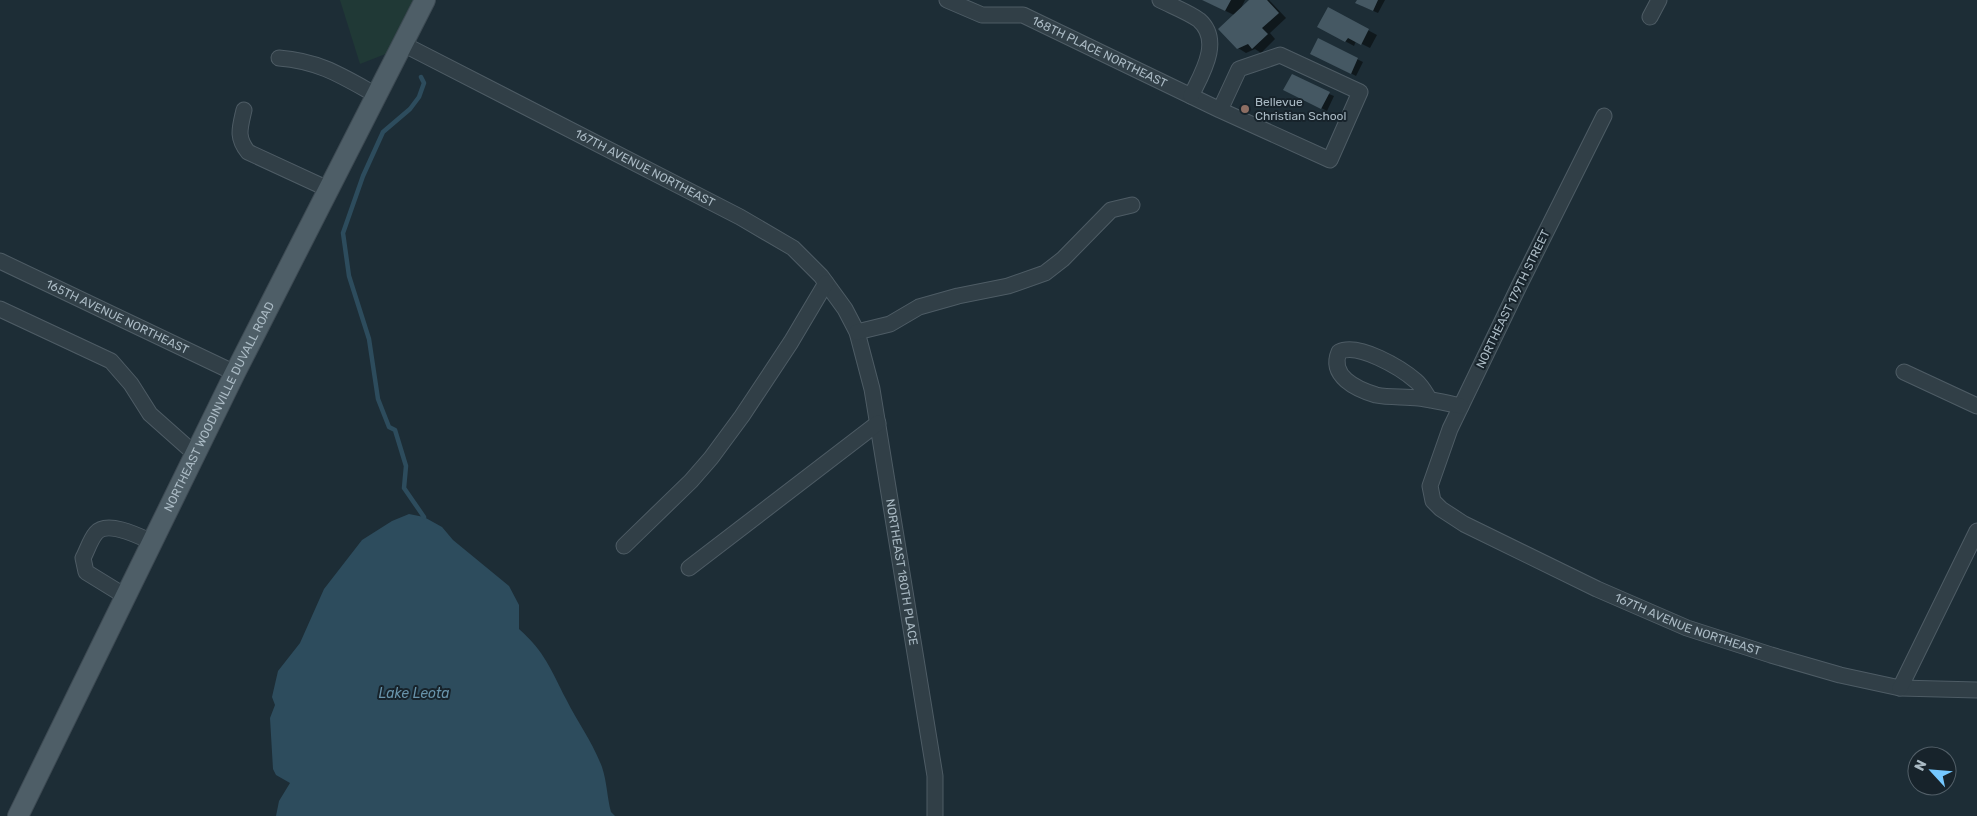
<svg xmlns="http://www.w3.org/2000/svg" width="1977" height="816" font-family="Rubik,sans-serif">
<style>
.green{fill:#203936}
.water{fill:#2d4c5d}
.shadow{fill:#0007}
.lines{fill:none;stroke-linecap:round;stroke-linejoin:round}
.stream{stroke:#2d4c5d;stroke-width:4.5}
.building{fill:#455863}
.minor-casing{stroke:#4e5c65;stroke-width:17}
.major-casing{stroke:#3d4a53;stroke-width:22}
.minor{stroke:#313f47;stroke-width:15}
.major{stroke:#4e5e67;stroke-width:20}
.education-dot{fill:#8d6e63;stroke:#17232b;stroke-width:2}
.labels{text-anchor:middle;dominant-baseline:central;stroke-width:4;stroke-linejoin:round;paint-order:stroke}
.street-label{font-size:12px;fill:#aabac4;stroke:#17232b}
.poi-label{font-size:12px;fill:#aabac4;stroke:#17232b;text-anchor:start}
.water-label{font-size:14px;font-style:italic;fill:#6893aa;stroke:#17232b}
</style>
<rect width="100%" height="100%" fill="#1d2d36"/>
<path class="green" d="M 340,0 L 415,0 L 388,53 L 360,64 Z"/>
<path class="water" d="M 409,514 L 424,517 L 442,527 L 453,540 L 509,586 L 519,605 L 519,629 C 545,652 551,670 566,699 C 578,723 592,741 602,767 C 607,782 607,797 611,812 L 615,816 L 276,816 L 279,801 L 290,783 L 276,775 L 273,769 L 270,718 L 275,705 L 272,697 L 278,671 L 300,643 L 324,589 L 362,540 L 392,521 Z"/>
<path class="shadow" d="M 1203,0 L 1245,0 L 1240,10 L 1251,0 L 1269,0 L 1286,18 L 1270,33 L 1275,39 L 1261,53 L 1255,49 L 1246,53 L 1238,48 L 1234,15 Z
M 1358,0 L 1385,0 L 1378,13 L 1362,6 Z
M 1328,9 L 1377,35 L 1370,48 L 1356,41 L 1354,46 L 1319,27 Z
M 1318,40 L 1363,62 L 1356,76 L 1317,56 Z
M 1290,92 L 1329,94 L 1334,96 L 1327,111 Z"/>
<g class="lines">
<path class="stream" d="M 421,77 L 424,83 L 419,97 L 410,109 L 383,132 L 363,176 L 343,233 L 349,276 L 369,339 L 378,399 L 389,427 L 395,430 L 406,466 L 404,488 L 424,517"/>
</g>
<path class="building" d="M 1202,0 L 1231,0 L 1225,11 Z
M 1249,0 L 1267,0 L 1279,13 L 1262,28 L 1268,34 L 1252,49 L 1248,44 L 1237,49 L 1218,29 Z
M 1357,0 L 1378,0 L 1373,11 L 1355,3 Z
M 1328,7 L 1369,29 L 1361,45 L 1348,38 L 1345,42 L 1317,27 Z
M 1318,38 L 1358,58 L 1351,74 L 1310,54 Z
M 1292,74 L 1330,92 L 1321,109 L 1283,90 Z"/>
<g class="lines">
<g class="minor-casing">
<g id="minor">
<path id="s1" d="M 947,0 L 982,15 L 1023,15 L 1220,110 L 1330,160 L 1360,92 L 1280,55 L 1239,69 L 1220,110"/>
<path d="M 1160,0 C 1172,6 1188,12 1199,20 C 1223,41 1201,75 1191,96"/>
<path d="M 1650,17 L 1659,0"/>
<path id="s2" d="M 403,44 L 740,217 L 793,248 L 821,276 L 845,309 L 857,332 L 872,389 L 935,776 L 935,816"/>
<path d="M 279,58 C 319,61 342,76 376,95"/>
<path d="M 244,110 C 240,128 236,137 248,152 L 328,189"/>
<path id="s3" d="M 1604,116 L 1519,286 L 1450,429 L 1430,486 L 1433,501 L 1441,509 L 1464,524 L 1597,589 L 1687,628 L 1771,655 L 1840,675 L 1900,688 L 1977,690"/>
<path id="s4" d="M 0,261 L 235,373"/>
<path d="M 0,309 L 111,361 L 131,384 L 150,414 L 195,454"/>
<path d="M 857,332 L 890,324 L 919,307 L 958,296 L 1008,286 L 1045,273 L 1063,259 L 1111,210 L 1132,205"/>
<path d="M 1904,372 L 1977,406"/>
<path d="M 1430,400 C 1426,394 1422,386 1416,381 C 1401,368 1358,342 1339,352 C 1329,376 1356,389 1376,395 C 1390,398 1405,396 1419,398 C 1433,400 1447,403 1461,406"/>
<path d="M 624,546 L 691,481 L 711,458 L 742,416 L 791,342 L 826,283"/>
<path d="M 689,568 L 878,423"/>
<path d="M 125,596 L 86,572 L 83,558 C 87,551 90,540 96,533 C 107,520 139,536 152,542"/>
<path d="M 1900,688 L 1977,531"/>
</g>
</g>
<g class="major-casing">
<g id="major">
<path id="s5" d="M 18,816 L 235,373 L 425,0"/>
</g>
</g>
<use href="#minor" class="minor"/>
<use href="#major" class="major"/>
</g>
<circle class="education-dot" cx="1245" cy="109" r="5"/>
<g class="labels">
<g class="street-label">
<text stroke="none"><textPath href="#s1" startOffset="164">168TH PLACE NORTHEAST</textPath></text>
<text stroke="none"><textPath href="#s2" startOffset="272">167TH AVENUE NORTHEAST</textPath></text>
<text transform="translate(1513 299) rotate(-64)">NORTHEAST 179TH STREET</text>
<text stroke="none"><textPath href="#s4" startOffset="130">165TH AVENUE NORTHEAST</textPath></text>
<text stroke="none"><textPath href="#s5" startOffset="456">NORTHEAST WOODINVILLE DUVALL ROAD</textPath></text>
<text stroke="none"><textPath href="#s2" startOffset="791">NORTHEAST 180TH PLACE</textPath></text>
<text stroke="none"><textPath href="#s3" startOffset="709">167TH AVENUE NORTHEAST</textPath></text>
</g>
<g class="poi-label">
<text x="1255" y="102">Bellevue<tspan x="1255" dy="14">Christian School</tspan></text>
</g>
<g class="water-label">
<text x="414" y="693">Lake Leota</text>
</g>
</g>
<g transform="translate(1932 771) rotate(296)"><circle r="24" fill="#17232b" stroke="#525f68"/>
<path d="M0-4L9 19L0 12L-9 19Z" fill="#75c8ff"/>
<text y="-8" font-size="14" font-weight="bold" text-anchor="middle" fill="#aabac4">N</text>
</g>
</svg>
